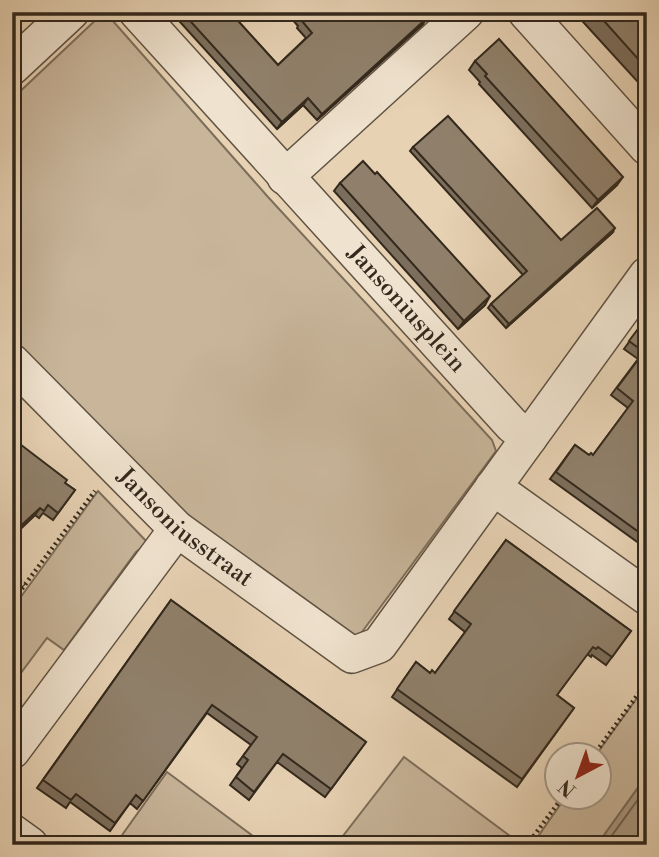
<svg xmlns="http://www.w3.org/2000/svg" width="659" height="857" font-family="'Libre Bodoni',serif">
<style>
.green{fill:#c8b59a;stroke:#7d6e5b;stroke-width:2}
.water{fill:#a99880;stroke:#796b58;stroke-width:2}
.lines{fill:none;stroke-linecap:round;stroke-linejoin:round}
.shore{stroke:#6e604e;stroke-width:2}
.minor-casing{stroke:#5f5242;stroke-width:38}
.path{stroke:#32281c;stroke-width:4.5;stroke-dasharray:2 3.5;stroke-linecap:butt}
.minor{stroke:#efe2ce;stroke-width:35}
.wall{fill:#7c6e5c;stroke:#32281c;stroke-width:2}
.shaded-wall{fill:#655a4b;stroke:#32281c;stroke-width:2}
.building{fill:#90806b;stroke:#32281c;stroke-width:2}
.labels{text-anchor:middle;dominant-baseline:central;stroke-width:7;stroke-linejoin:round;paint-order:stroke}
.street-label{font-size:24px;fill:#32281c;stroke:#efe2ce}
</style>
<rect width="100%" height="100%" fill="#e7d2b4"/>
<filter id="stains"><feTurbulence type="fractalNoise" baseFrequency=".00286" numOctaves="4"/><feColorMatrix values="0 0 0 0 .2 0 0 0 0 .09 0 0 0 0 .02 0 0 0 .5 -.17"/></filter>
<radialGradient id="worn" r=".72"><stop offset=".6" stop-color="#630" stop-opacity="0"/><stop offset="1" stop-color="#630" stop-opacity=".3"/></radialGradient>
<path class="green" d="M 101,15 L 113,21 L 268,197 L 492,440 L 496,451 L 359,636 L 350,640 L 195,527 L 133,469 L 12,341 L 12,99 Z
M 98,491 L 148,543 L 136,552 L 64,650 L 47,638 L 12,685 L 12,609 Z
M 647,684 L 647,775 L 597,845 L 532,845 L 565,798 L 600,798 L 600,756 L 596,755 Z
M 404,757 L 522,845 L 336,845 Z
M 167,772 L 265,845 L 115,845 Z"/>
<path class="water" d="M 647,775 L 647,832 L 638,845 L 597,845 Z"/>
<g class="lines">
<path class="shore" d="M 605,845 L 647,787"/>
<g class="minor-casing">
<g id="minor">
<path id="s1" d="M 137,12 L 512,425 L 529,438"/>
<path d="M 526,12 L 647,147"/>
<path d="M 12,67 L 71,12"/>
<path d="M 285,177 L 466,12"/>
<path id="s2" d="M 12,362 L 177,529 L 352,655 L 379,645 L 647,275"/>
<path d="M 493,487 L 647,597"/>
<path d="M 12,751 L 177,529"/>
<path d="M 12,832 L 30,845"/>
</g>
</g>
<path class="path" d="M 12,573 L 24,586
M 12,602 L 95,491
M 593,756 L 647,682
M 527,845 L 562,798"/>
<use href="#minor" class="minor"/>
</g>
<path class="wall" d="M 171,12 L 230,12 L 278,65 L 306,38 L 297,28 L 298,26 L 286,12 L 424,12 L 423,24 L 317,120 L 303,105 L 277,129 Z
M 574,12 L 647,12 L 647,92 Z
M 475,61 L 617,185 L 592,208 L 479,84 L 480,82 L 469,70 Z
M 413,147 L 561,240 L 612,233 L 506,328 L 488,308 L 491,304 L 523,275 L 410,151 Z
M 340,183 L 485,305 L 458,329 L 334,191 Z
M 647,317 L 647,549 L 550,479 L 575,445 L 589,455 L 593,455 L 628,408 L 611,395 L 638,359 L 624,349 Z
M 65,483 L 75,490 L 53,520 L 43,513 L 39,518 L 35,515 L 12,537 Z
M 506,540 L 631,631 L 606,665 L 592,655 L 591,657 L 587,654 L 557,695 L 574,708 L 517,787 L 392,697 L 416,662 L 430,673 L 435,673 L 465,632 L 449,619 Z
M 171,600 L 366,742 L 325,797 L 277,762 L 249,800 L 230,785 L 242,768 L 237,764 L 251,745 L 207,713 L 137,809 L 130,803 L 110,831 L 70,802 L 66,808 L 37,788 Z"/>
<path class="shaded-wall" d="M 428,17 L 423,24 L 317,120 L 322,114 Z
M 308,98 L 303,105 L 277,129 L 282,122 Z
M 623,177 L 617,185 L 592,208 L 598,200 Z
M 615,228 L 612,233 L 506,328 L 509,324 Z
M 490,296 L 485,305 L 458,329 L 464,321 Z
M 40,508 L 35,515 L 12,537 L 12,534 Z"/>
<path class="building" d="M 182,12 L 230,12 L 278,65 L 312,33 L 302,21 L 304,20 L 297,12 L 424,12 L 428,17 L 322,114 L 308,98 L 282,122 Z
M 596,12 L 647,12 L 647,69 Z
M 499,39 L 623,177 L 598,200 L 485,76 L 487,74 L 475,61 Z
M 448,116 L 561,240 L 597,208 L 615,228 L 509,324 L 491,304 L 527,271 L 413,147 Z
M 363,161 L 375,174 L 377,172 L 490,296 L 464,321 L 340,183 Z
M 647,317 L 647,538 L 556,472 L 575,445 L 589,455 L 591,453 L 593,455 L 633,401 L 617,388 L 644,352 L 629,341 Z
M 12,438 L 67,480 L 65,483 L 75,490 L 58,513 L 48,505 L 44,511 L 40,508 L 12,534 Z
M 506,540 L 631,631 L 612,657 L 598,647 L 596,649 L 593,647 L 557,695 L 574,708 L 522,779 L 397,689 L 416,662 L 430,673 L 432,670 L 435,673 L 471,624 L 454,611 Z
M 171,600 L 366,742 L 331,789 L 283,754 L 254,792 L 236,777 L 248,760 L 243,756 L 257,737 L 212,705 L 143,801 L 136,795 L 115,823 L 76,794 L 71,800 L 43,780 Z"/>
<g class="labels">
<g class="street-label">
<text stroke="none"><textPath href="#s1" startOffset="401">Jansoniusplein</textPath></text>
<text stroke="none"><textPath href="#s2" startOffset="240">Jansoniusstraat</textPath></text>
</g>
</g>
<rect width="659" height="857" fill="none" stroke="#e7d2b4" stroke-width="42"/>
<rect x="14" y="14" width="631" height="829" fill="none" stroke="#32281c" stroke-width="3.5"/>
<rect x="21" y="21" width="617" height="815" fill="none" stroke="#32281c" stroke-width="2"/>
<g transform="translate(578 776) rotate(221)"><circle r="33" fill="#efe2ce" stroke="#a39887" stroke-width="2"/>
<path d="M0-5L12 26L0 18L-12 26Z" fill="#8f2418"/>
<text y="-10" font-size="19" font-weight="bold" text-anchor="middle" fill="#32281c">N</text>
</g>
<rect width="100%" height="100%" filter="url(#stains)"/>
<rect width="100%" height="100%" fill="url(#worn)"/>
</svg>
